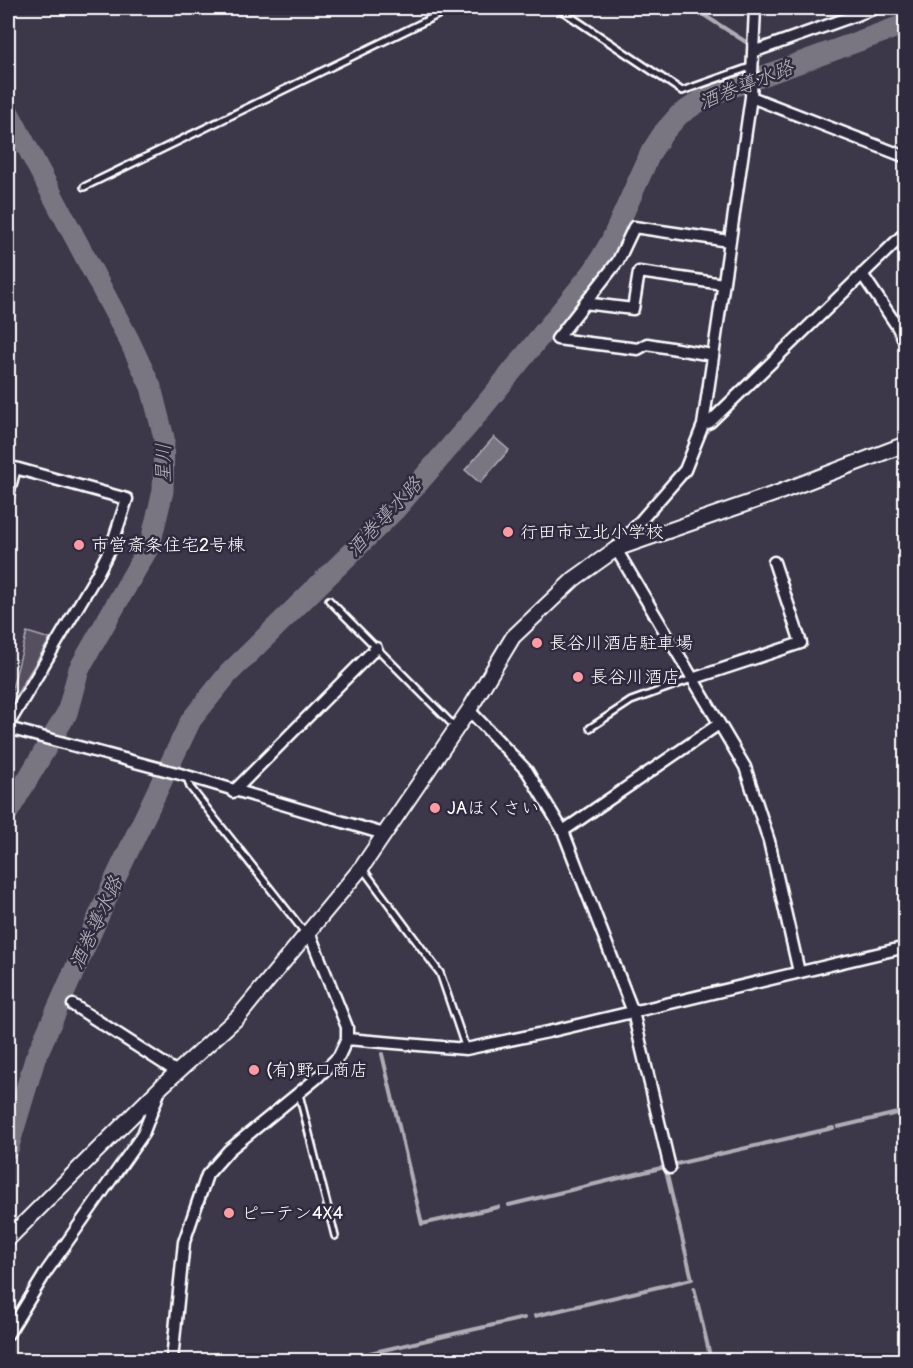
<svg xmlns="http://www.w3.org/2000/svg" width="913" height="1368" font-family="Pangolin,'Klee One',sans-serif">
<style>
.green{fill:#555060;stroke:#aaa8b0;stroke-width:1.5}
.water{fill:#797682;stroke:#afadb4;stroke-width:1.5}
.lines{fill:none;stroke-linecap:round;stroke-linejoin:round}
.stream{stroke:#afadb4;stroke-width:4}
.river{stroke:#797682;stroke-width:21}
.service-casing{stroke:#fff;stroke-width:10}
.minor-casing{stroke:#fff;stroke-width:15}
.tertiary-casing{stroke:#fff;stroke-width:18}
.service{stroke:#2f2a3d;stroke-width:5}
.minor{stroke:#2f2a3d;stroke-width:10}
.tertiary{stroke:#2f2a3d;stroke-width:14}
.poi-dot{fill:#ff9aa2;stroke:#2f2a3d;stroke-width:2}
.labels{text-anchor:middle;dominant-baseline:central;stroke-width:5;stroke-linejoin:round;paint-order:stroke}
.poi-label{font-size:18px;fill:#fff;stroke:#2f2a3d;text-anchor:start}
.water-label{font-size:20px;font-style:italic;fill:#b5b4ba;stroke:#2f2a3d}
</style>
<rect width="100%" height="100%" fill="#3c3749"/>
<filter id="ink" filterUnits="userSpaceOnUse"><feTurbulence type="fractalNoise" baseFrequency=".0167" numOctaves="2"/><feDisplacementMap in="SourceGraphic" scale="12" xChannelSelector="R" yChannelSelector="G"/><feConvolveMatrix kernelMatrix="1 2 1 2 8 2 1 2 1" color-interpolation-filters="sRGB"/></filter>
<g filter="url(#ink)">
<path class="green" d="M 27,632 L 50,639 L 8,709 L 8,704 Z"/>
<path class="water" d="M 494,437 L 509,450 L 480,483 L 465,470 Z"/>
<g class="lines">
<path class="stream" d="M 693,8 L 749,44
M 876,12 L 886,8
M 382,1054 L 422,1224 L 498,1207
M 838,1127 L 906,1111
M 672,1165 L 833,1128
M 509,1205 L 665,1167 L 692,1279 L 535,1316
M 694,1288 L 711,1360
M 370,1353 L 524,1318
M 340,1360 L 358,1356"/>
<path class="river" d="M 8,111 L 129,340 L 151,387 L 164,438 L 163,491 L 150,545 L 79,669 L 67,713 L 8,812
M 8,1149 L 35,1059 L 116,877 L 191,720 L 228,674 L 396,509 L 467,427 L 594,270 L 611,241 L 651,152 L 664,132 L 679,115 L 708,96 L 906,24"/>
<g class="service-casing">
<path id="service" d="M 558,8 L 682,91 L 753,66
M 84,187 L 452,8
M 329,600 L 455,727
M 590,728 L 631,701 L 692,679
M 187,777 L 190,787 L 302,929 L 307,931
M 363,869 L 440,973 L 466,1049
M 299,1094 L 335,1236"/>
</g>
<g class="minor-casing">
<path id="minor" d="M 755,8 L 751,97 L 703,425 L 685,470 L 616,549 L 745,767 L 769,841 L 799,972
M 753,52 L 876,8
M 751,97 L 906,157
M 862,274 L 897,326 L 906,344
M 584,303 L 633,309 L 639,272 L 723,284
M 712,355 L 647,344 L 638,349 L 557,339 L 618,261 L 634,227 L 729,241
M 703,425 L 710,422 L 906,232
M 8,495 L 15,468 L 127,499 L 112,545 L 96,576 L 8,725
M 692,679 L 801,643 L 774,562
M 469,710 L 527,771 L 563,831 L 633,1012 L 670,1168
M 8,728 L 180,774 L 384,834
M 233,792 L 376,648
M 563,831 L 719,724
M 73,1005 L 177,1072
M 347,1039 L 466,1049 L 548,1032 L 906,947
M 8,1334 L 46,1272 L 143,1134 L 160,1090
M 172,1360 L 184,1242 L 207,1175 L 229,1150 L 317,1078 L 339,1056 L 347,1039 L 347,1027 L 309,932"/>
</g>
<g class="tertiary-casing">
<path id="tertiary" d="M 8,1239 L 163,1085 L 238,1017 L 362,867 L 469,710 L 513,637 L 574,579 L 616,549 L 780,492 L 906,444"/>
</g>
<use href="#service" class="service"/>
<use href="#minor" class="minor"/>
<use href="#tertiary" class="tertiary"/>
</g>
</g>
<g class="poi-dot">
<circle cx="508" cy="532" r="6"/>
<circle cx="79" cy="545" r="6"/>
<circle cx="537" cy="643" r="6"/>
<circle cx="578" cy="677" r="6"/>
<circle cx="435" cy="808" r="6"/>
<circle cx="254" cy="1070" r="6"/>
<circle cx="229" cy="1213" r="6"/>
</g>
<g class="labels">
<g class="poi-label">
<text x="520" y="532">行田市立北小学校</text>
<text x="91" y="545">市営斎条住宅2号棟</text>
<text x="549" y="643">長谷川酒店駐車場</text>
<text x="590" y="677">長谷川酒店</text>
<text x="447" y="808">JAほくさい</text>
<text x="266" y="1070">(有)野口商店</text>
<text x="241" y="1213">ピーテン4X4</text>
</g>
<g class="water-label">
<text transform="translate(746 85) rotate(-22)">酒巻導水路</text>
<text transform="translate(163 463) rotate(-90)">星川</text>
<text transform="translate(384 517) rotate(-47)">酒巻導水路</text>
<text transform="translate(96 923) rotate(-65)">酒巻導水路</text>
</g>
</g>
<rect width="913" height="1368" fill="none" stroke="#2f2a3d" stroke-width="30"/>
<rect x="15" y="15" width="883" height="1338" fill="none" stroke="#fff" stroke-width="2" filter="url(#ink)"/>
</svg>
